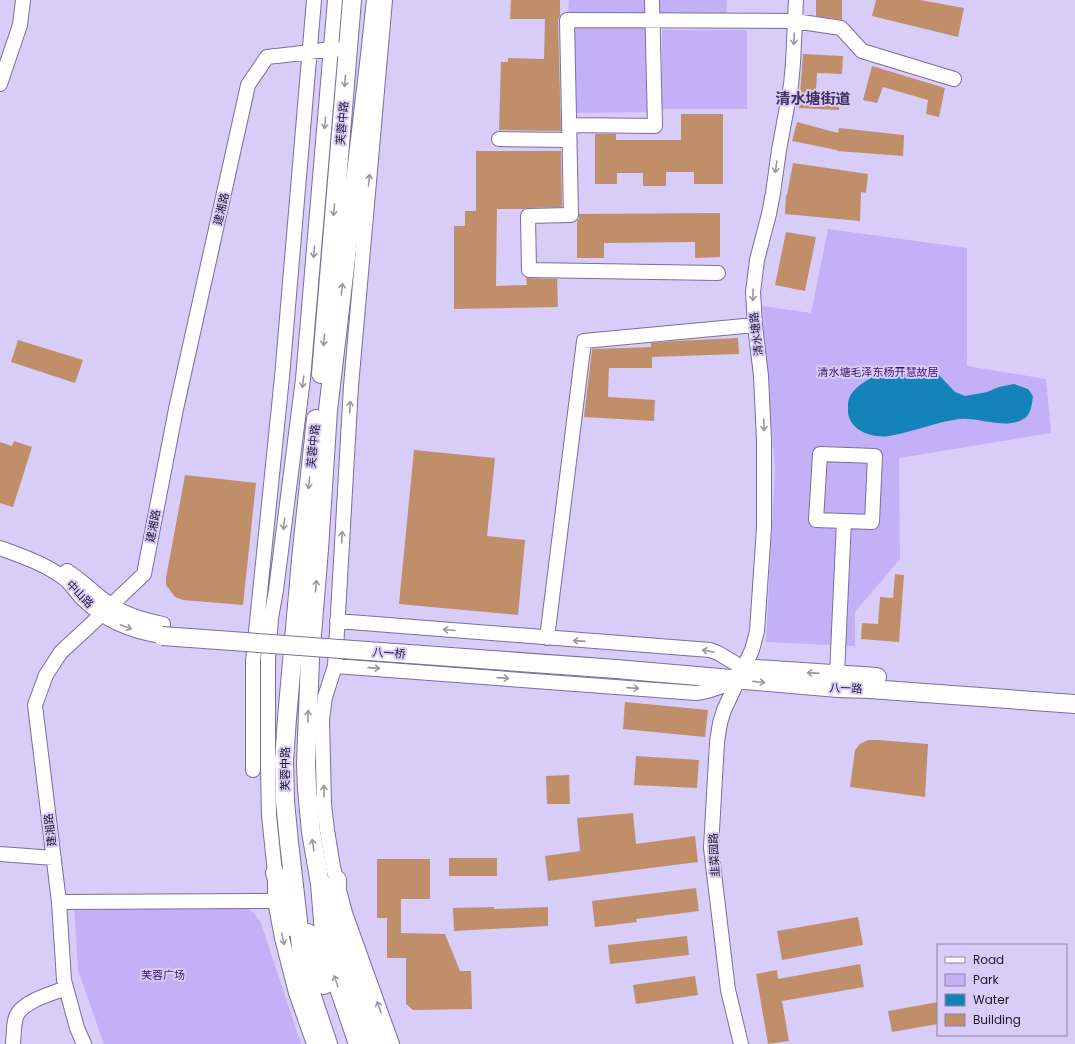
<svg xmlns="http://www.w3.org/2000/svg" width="1075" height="1044" font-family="Poppins,'Noto Sans SC',sans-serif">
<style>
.green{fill:#c4b0f7}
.water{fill:#1483b9}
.building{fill:#c08f6a}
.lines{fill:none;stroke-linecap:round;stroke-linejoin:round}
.minor-casing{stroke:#7b6d9f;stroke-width:16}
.major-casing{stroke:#7b6d9f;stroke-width:20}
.minor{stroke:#fff;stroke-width:14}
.major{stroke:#fff;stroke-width:18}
.major-bridge-casing{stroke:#7b6d9f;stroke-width:20;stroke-linecap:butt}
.major-bridge{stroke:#fff;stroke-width:18}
.oneway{stroke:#9997a0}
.labels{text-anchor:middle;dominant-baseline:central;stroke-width:4;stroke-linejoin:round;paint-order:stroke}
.street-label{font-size:11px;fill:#1d172b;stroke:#d8ccf9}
.park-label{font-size:11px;fill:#3e1274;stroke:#d8ccf9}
.district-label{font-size:15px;font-weight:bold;fill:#3e2f5d;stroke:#d8ccf9}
</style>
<rect width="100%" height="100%" fill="#d8ccf9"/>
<path class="green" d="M 569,0 L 646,0 L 646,15 L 568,14 Z
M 660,0 L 727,0 L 726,16 L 659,15 Z
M 574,27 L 647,27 L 648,112 L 575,113 Z
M 662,30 L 747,30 L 747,109 L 662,109 Z
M 828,229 L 967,248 L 967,366 L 1046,379 L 1051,433 L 899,458 L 900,559 L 855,612 L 855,646 L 766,642 L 775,469 L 762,306 L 811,313 Z
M 74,905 L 242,906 L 253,912 L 261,923 L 301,1044 L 104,1044 L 100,1033 L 78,970 Z"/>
<path class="water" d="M 894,366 L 923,369 L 938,374 L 955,392 L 965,396 L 987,392 L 999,387 L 1014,384 L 1028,389 L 1033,396 C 1032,403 1031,414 1025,418 C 1006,431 981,417 960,419 C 935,422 913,432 889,436 C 871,439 846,429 848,408 C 848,404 848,400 850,396 C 858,382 880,374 894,366 Z"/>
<path class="building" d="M 511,0 L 560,0 L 560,15 L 558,20 L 561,131 L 499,130 L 501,62 L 508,62 L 508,58 L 544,59 L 545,19 L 510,19 Z
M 816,0 L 842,0 L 842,20 L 816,16 Z
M 876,0 L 920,0 L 964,8 L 958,37 L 872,16 Z
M 803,54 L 843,56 L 842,74 L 817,73 L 816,92 L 839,92 L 839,110 L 799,108 Z
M 872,66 L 945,88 L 939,117 L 926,114 L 928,100 L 883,87 L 877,103 L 863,100 Z
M 681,114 L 723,114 L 723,184 L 694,184 L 694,172 L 666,172 L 666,186 L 643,186 L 643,173 L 617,173 L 617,184 L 595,184 L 595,134 L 616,134 L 616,140 L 681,140 Z
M 797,122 L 838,133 L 839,128 L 904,135 L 903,156 L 837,151 L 837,150 L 792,141 Z
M 476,151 L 561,151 L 562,207 L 528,208 L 524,209 L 497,209 L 496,286 L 527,285 L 526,278 L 557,279 L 558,307 L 454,309 L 454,226 L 465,226 L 465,211 L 476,211 Z
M 793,163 L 868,174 L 866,193 L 861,192 L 860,221 L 785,214 L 786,195 L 787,195 Z
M 720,213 L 720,257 L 695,258 L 695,242 L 604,243 L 604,258 L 577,258 L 577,221 L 579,219 L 579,214 Z
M 786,232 L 816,237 L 805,291 L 775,285 Z
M 738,338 L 739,354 L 652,357 L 652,368 L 609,368 L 608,397 L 655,400 L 654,421 L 584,417 L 592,349 L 651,347 L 651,343 L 676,341 Z
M 18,340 L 83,360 L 75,383 L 11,362 Z
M 14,441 L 32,447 L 13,507 L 0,503 L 0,442 L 12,446 Z
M 414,450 L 495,458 L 487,536 L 525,540 L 518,615 L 399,604 Z
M 185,475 L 256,483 L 243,605 L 183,600 L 175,597 L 166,585 L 166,578 Z
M 895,574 L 904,575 L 899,642 L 861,639 L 862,623 L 878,624 L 880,597 L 893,598 Z
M 625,702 L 708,710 L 705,737 L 623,729 Z
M 868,740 L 879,740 L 928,744 L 925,797 L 850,787 L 855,750 L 860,744 Z
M 636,756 L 699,760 L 697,788 L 634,785 Z
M 569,775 L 570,804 L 547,804 L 546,776 Z
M 633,813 L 636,844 L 695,836 L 698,862 L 548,881 L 545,856 L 580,851 L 577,818 Z
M 449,858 L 497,858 L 497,876 L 449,876 Z
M 377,859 L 430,859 L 430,899 L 401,899 L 401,933 L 445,934 L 460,971 L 471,971 L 472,1009 L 413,1010 L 406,1004 L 406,958 L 387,958 L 387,918 L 377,918 Z
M 696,888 L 699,911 L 636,919 L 637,922 L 595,927 L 592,901 Z
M 494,907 L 494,909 L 548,907 L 548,926 L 454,931 L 453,908 Z
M 858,917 L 863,945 L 782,960 L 777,931 Z
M 687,936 L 689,955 L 610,964 L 608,945 Z
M 860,964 L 864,987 L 782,1001 L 789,1041 L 768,1044 L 756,974 L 777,970 L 778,979 Z
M 695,976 L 698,995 L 636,1004 L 633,985 Z
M 938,1002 L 938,1024 L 892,1032 L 888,1011 Z"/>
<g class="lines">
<g class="minor-casing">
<path id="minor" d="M 385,0 L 351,386 L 335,666 L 325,697 L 322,719 L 324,804 L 327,830 L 333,867 L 345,913 L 392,1044
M 0,84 L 20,25 L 23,0
M 499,139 L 569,140 L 570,125 L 655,126 L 652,0
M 718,273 L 529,270 L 528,216 L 571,215 L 567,20 L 795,21 L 841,28 L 862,51 L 954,79
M 0,548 C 22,556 45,564 64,578 C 72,584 77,594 85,601 C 106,621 133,632 162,636
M 67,571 C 80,579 92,591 104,600 C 121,614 142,620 163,624
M 337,621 L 710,650 L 718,653 L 743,668
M 547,638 L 584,341 L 755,325
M 335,666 L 696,693 C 711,692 724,685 737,680
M 837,674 L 844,521 L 872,522 L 875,456 L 820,454 L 816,520 L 844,521
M 253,770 L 253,661 L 282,377 L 314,0
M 0,854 L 54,858
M 59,902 L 275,901
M 13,1044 C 14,1036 13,1020 18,1013 C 27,1000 51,994 66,988
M 84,1044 L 77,1028 L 64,980 L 59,902 L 35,705 L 46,675 L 61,652 L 86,629 L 144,574 L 176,409 L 248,85 L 267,57 L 294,54 L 331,49 L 348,50
M 314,1044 L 296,993 L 282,938 L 275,901 L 275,873 L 269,815 L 268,768 L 268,659 L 271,618 L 276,590 L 303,379 L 335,0
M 741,1044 L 728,990 L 711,848 L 717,742 L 720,723 L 724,710 L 752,650 L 757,631 L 764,528 L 764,440 L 761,376 L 755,325 L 753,292 L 757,260 L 769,214 L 773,193 L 779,150 L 791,85 L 793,63 L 796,0"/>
</g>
<g class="major-casing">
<path id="major" d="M 321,374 L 352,0
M 741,668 L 877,677
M 616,669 L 838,688 L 870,689 L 1075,704
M 275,873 L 291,927
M 326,897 L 336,919 L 354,982 L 376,1044
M 336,914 L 337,880
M 308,933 L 324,985
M 300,961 L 328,1044
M 304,973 L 289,842 L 285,801 L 284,761 L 287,718 L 302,549 L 316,419
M 358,1044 L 330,962 L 324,933 L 320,884 L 311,832 L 307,789 L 306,763 L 310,659 L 319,549 L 328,410 L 370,55 L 376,0"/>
</g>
<use href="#minor" class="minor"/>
<use href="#major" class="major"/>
<g class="major-bridge-casing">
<path id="major-bridge" d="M 162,636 L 616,669"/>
</g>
<use href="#major-bridge" class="major-bridge"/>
</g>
<defs><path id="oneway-shaft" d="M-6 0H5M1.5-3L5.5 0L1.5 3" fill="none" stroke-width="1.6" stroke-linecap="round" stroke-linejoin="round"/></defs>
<g class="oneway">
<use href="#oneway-shaft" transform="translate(794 39) rotate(93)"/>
<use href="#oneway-shaft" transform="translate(345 81) rotate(95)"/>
<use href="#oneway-shaft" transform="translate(325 123) rotate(95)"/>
<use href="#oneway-shaft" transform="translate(776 167) rotate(98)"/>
<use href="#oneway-shaft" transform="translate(369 180) rotate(-85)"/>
<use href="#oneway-shaft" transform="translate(334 210) rotate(95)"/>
<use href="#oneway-shaft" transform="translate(314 252) rotate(95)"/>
<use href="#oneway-shaft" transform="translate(342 289) rotate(-83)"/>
<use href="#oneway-shaft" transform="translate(753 295) rotate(91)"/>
<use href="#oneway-shaft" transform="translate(324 340) rotate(95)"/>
<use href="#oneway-shaft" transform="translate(303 382) rotate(97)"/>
<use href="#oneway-shaft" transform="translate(350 407) rotate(-87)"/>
<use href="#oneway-shaft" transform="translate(764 425) rotate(88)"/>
<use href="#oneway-shaft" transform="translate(309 483) rotate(96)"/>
<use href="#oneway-shaft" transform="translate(284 524) rotate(97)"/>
<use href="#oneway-shaft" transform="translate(342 537) rotate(-87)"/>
<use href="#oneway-shaft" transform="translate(316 586) rotate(-85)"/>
<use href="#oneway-shaft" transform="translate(126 627) rotate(21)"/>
<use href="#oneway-shaft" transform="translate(449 630) rotate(-175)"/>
<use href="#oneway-shaft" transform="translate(579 641) rotate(-176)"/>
<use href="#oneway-shaft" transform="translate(708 651) rotate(-170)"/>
<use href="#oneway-shaft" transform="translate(374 668) rotate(4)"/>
<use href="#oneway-shaft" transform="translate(813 673) rotate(-176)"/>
<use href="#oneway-shaft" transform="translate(503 678) rotate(4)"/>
<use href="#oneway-shaft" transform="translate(759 682) rotate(6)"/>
<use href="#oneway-shaft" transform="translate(633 688) rotate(4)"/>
<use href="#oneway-shaft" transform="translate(308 716) rotate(-88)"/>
<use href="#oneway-shaft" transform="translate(324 791) rotate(-91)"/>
<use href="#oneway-shaft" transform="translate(313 845) rotate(-99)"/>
<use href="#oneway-shaft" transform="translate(283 939) rotate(77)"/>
<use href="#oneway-shaft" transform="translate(336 981) rotate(-109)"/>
<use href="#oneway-shaft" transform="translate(379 1007) rotate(-110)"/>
</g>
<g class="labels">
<g class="street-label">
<text transform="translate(342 123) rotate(-85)">芙蓉中路</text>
<text transform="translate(221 209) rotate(-77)">建湘路</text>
<text transform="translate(756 334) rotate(-97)">清水塘路</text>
<text transform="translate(313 446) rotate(-84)">芙蓉中路</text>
<text transform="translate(153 526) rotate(-79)">建湘路</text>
<text transform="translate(80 594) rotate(46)">中山路</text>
<text transform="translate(389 653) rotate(4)">八一桥</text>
<text transform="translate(846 688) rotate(2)">八一路</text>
<text transform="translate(285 769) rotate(-90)">芙蓉中路</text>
<text transform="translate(50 830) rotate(-97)">建湘路</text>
<text transform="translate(714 855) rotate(-93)">韭菜园路</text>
</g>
<g class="park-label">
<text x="878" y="372">清水塘毛泽东杨开慧故居</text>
<text x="163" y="975">芙蓉广场</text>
</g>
<g class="district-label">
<text x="813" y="98">清水塘街道</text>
</g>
</g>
<rect x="937" y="944" width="130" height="92" fill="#d8ccf9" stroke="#8d84a7"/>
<rect x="945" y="957" width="20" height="6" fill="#ffffff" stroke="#8d84a7"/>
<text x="973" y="964" font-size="12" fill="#1d172b">Road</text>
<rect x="945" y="974" width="20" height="12" fill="#c4b0f7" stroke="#8d84a7"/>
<text x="973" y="984" font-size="12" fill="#1d172b">Park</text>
<rect x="945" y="994" width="20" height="12" fill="#1483b9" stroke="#8d84a7"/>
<text x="973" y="1004" font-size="12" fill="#1d172b">Water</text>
<rect x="945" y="1014" width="20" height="12" fill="#c08f6a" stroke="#8d84a7"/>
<text x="973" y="1024" font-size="12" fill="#1d172b">Building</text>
</svg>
